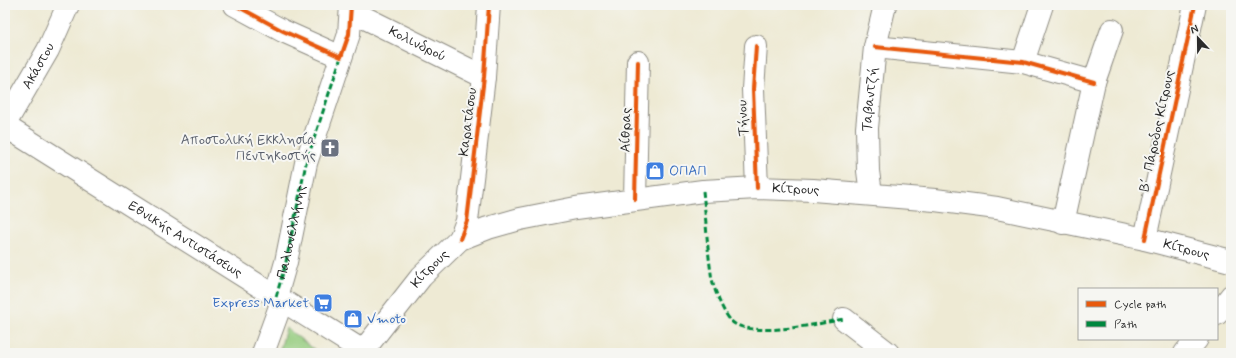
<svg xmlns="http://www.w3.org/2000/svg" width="1236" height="358" font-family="Mynerve,sans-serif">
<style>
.green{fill:#95cc7f;stroke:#607c55}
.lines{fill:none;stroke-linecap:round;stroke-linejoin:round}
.minor-casing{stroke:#8c8a80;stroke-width:24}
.major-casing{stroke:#8c8a80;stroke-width:24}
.minor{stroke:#fff;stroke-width:22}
.major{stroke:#fff;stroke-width:22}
.quiet{stroke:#00873e;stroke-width:3;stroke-dasharray:6 3;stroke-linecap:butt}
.cycleway-casing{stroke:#f6f6f2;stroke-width:6}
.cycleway{stroke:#e8590c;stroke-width:4}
.labels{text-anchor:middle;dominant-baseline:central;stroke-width:4;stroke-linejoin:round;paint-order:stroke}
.street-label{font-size:14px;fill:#2b2b2b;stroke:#f6f6f2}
.worship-label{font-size:14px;fill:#5b616d;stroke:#f6f6f2;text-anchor:end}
.shop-label{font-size:14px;fill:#366cbe;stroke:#f6f6f2;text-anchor:start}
</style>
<rect width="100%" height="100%" fill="#f6f6f2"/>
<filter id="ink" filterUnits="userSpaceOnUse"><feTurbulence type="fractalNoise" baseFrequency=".025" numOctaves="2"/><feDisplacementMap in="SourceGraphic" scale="8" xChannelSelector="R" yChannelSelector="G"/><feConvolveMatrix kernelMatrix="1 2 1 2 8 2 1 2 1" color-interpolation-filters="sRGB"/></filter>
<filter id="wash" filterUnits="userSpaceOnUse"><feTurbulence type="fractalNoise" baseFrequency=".012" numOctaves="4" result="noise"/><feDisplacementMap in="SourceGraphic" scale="16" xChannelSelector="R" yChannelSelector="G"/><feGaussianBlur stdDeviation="0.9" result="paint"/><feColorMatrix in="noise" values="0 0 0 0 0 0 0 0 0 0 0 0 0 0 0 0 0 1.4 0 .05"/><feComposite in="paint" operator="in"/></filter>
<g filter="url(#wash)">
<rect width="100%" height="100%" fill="#eeead4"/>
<path class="green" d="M 286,328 L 319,353 L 279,353 Z"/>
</g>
<g filter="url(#ink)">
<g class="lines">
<g class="minor-casing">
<g id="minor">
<path d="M 235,5 L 283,31 L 341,57"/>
<path id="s1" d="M 351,11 L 484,77"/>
<path d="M 756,46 L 753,89 L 757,188"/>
<path d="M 875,47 L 1023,62 L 1094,82"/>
<path d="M 1023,62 L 1042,5"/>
<path id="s2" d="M 5,124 L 48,50 L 68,5"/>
<path id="s3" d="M 871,194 L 868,171 L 867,128 L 875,47 L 885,5"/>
<path d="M 635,199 L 638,62"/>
<path d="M 1063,223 L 1094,82 L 1112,30"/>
<path d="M 460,239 L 467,221 L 484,77 L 489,5"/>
<path d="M 1145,239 L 1195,5"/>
<path id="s4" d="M 276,297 L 286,262 L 306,163 L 349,34 L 351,5"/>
<path d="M 1217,314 L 1231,296"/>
<path d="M 844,319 L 888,353"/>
<path d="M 263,353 L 282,301"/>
<path d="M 1185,353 L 1197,339"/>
</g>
</g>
<g class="major-casing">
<g id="major">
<path id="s5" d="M 5,126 L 366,353"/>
<path id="s6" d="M 363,351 L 421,277 L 460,239 L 488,228 L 520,219 L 576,208 L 703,191 L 757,188 L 813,190 L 935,200 L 997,208 L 1145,239 L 1231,261"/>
</g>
</g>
<use href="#minor" class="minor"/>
<use href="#major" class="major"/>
<path class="quiet" d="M 703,191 C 706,218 707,246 711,273 C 712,285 724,318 735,324 C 759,337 817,324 844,319
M 276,297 L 286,262 L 306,163 L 341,57"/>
<g class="cycleway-casing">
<path id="cycleway" d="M 235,5 L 283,31 L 341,57 L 349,34 L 351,5
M 756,46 L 753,89 L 757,188
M 875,47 L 1023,62 L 1094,82
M 635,199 L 638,62
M 460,239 L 467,221 L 484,77 L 489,5
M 1145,239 L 1195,5"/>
</g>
<use href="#cycleway" class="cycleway"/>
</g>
</g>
<defs>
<g id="church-square" transform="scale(1)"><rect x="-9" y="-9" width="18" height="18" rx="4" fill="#6b7280" stroke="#f6f6f2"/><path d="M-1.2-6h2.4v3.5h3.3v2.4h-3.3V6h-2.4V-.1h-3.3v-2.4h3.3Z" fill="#fff"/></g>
<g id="shop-square" transform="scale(1)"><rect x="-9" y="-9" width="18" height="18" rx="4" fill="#3f7fe0" stroke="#f6f6f2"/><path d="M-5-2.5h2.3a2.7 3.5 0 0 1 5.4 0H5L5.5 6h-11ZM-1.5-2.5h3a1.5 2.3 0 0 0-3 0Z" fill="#fff"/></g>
<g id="supermarket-square" transform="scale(1)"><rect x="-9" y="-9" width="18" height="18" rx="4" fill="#3f7fe0" stroke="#f6f6f2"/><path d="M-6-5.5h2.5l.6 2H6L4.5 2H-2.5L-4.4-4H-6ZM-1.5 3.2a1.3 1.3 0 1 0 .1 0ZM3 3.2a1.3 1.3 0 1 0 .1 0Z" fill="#fff"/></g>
</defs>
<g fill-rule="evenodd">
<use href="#church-square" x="330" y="148"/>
<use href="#shop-square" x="655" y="171"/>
<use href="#supermarket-square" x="323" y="303"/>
<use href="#shop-square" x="353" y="319"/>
</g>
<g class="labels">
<g class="street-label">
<text stroke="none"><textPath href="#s1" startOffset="74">Κολινδρού</textPath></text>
<text stroke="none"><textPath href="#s2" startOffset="67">Ακάστου</textPath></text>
<text stroke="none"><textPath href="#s3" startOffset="95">Ταβαντζή</textPath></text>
<text transform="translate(743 118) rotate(-92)">Τήνου</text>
<text transform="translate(468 122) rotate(-83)">Καρατάσου</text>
<text transform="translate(626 130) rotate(-89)">Αίθρας</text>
<text transform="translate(1157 131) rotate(-78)">Β΄ Πάροδος Κίτρους</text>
<text stroke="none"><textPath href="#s6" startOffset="490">Κίτρους</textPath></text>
<text stroke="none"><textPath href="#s4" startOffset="67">Παλιονελλήνης</textPath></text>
<text stroke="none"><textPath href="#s5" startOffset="213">Εθνικής Αντιστάσεως</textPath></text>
<text stroke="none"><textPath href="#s6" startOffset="886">Κίτρους</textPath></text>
<text stroke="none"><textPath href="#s6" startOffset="106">Κίτρους</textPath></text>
</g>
<g class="worship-label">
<text x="316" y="140">Αποστολική Εκκλησία<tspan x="316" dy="16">Πεντηκοστής</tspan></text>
</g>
<g class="shop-label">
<text x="669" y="171">ΟΠΑΠ</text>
<text x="309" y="303" text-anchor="end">Express Market</text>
<text x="367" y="319">Vmoto</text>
</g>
</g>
<rect width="1236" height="358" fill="none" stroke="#f6f6f2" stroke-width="20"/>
<rect x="1078" y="288" width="140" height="52" fill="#f6f6f2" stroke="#a5a5a2"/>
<rect x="1086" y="301" width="20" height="6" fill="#e8590c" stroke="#a5a5a2"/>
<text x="1114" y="308" font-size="12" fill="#2b2b2b">Cycle path</text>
<rect x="1086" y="321" width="20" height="6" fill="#00873e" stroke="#a5a5a2"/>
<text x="1114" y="328" font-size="12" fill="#2b2b2b">Path</text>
<g transform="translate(1198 38) rotate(338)" stroke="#f6f6f2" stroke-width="3" paint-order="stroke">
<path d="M0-3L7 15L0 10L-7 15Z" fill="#2b2b2b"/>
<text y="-6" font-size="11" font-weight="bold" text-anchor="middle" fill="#2b2b2b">N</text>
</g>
</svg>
